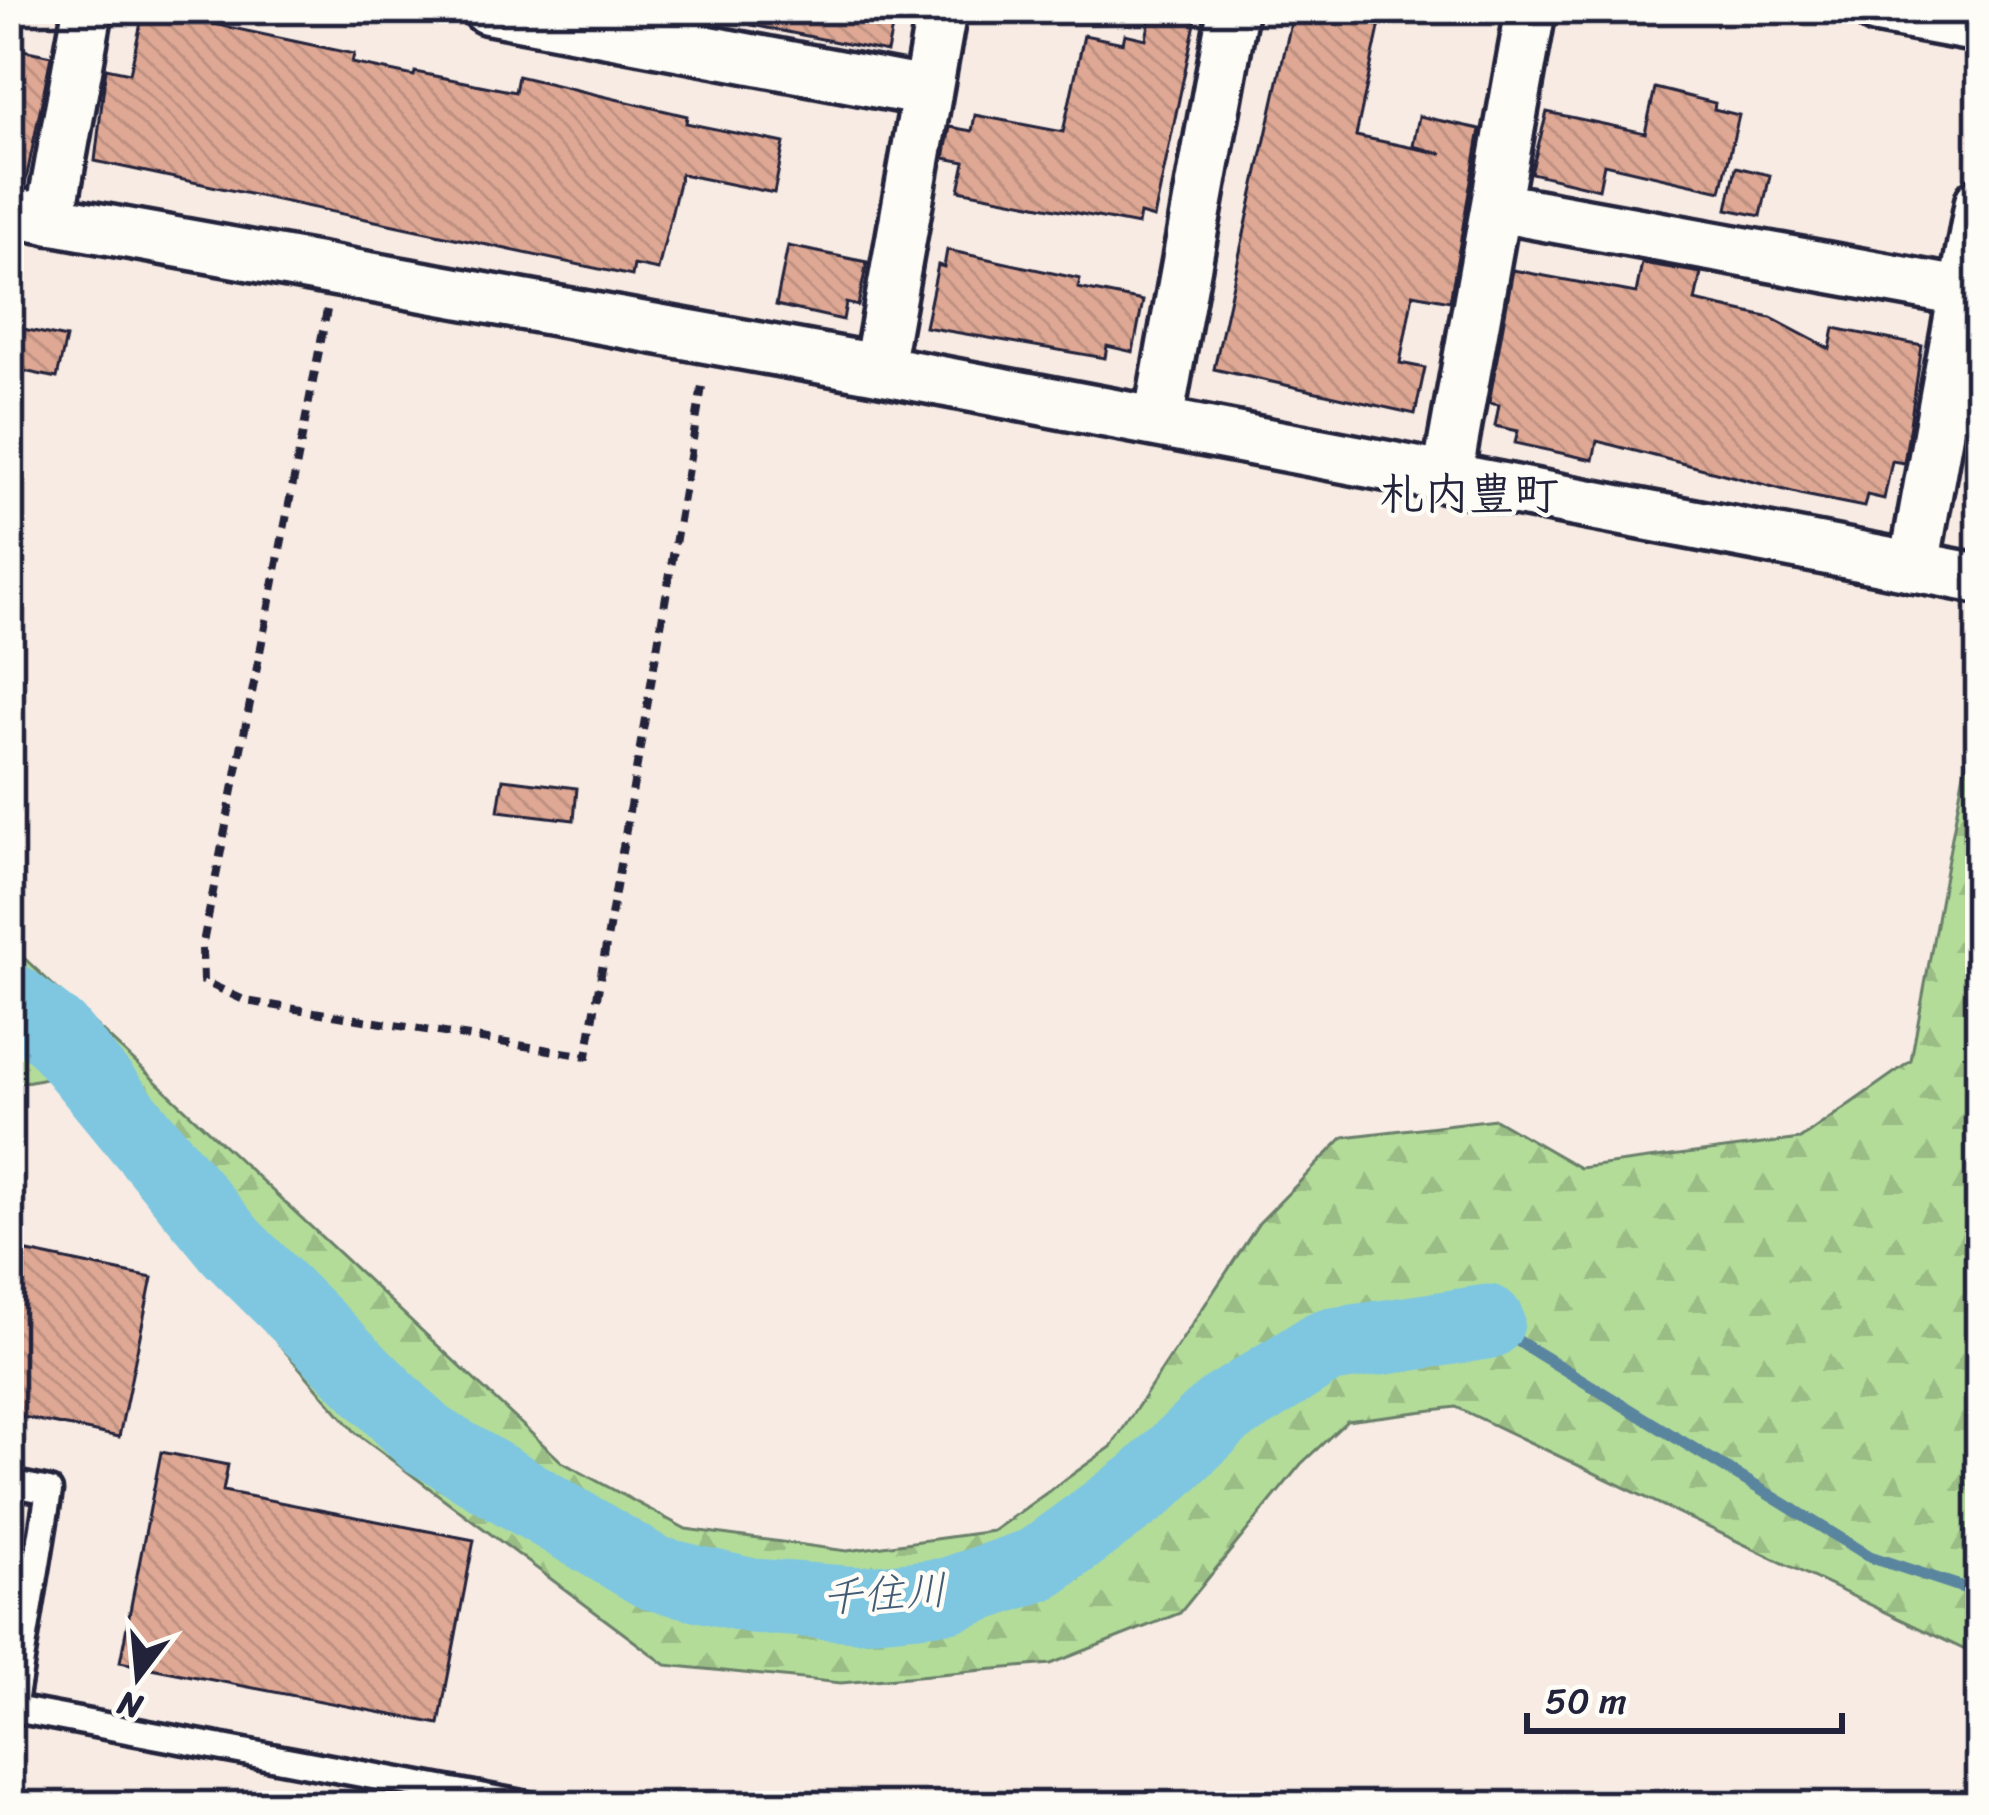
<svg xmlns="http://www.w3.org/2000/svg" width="1989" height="1815" font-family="Sriracha,'Klee One',sans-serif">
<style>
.forest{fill:url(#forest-firs);stroke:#6a7f6a;stroke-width:3}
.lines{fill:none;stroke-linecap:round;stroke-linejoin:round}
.stream{stroke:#5a859e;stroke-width:12}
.river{stroke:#7fc7e0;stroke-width:75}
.building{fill:url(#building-back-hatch);stroke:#22223b;stroke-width:3}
.service-casing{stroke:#22223b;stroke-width:33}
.minor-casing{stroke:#22223b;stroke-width:57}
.path{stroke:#22223b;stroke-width:8;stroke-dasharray:12 9;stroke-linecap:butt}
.service{stroke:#fdfcf7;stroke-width:24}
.minor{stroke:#fdfcf7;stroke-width:48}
.labels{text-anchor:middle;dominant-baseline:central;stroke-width:9;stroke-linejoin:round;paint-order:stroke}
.water-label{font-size:42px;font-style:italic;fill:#435c75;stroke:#fdfcf7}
.quarter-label{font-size:45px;font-weight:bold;fill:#22223b;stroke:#fdfcf7}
</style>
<defs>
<pattern id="forest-firs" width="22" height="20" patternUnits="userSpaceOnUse" patternTransform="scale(3)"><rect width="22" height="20" fill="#b3dc99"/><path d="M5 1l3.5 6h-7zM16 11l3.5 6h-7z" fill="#9abc85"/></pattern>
<pattern id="building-back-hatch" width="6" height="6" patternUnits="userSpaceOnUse" patternTransform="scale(3)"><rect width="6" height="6" fill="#dea894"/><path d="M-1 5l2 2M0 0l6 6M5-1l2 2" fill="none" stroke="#be9080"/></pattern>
</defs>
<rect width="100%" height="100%" fill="#f7ebe3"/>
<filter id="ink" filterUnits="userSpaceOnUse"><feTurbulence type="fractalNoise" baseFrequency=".00833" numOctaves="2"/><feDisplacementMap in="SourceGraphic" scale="24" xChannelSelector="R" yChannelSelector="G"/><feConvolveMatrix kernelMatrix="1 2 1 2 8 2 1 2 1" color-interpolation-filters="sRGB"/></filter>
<g filter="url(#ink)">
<path class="forest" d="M 1980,684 L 1980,1657 L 1456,1407 L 1347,1421 L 1301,1464 L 1180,1613 L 1051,1664 L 841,1683 L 666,1665 L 357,1434 L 47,1078 L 9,1085 L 9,944 L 562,1462 L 686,1529 L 847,1551 L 993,1531 L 1111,1447 L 1259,1223 L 1344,1137 L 1495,1119 L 1580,1168 L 1800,1139 L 1911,1061 Z"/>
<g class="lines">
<path class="stream" d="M 1487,1322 L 1871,1557 L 1980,1593"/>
<path class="river" d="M 9,999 L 55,1033 L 232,1247 L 425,1438 L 653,1573 L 752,1596 L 858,1604 L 948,1595 L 1038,1564 L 1144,1486 L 1223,1411 L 1326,1346 L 1487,1322"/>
</g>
<path class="building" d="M 144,9 L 354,54 L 352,63 L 414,76 L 415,72 L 515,92 L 518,76 L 687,116 L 686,123 L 784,143 L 774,193 L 681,174 L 658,270 L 634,265 L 632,276 L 95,161 L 106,68 L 130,73 Z
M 754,9 L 896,9 L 887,52 L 752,25 Z
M 1152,9 L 1198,9 L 1154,218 L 1140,214 L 1138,225 L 959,190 L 965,162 L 944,158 L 950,127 L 972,131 L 975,115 L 1063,132 L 1084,35 L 1123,43 L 1125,34 L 1146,39 Z
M 1294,9 L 1383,9 L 1356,136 L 1443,154 L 1413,146 L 1419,116 L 1480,129 L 1450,301 L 1413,294 L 1400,363 L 1425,368 L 1415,414 L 1214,369 Z
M 9,47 L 51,56 L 25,185 L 9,184 Z
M 1655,88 L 1715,103 L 1714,109 L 1739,115 L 1721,191 L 1604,164 L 1599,189 L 1531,173 L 1547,112 L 1645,133 Z
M 1736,167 L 1770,175 L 1761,216 L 1727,209 Z
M 788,246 L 867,262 L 858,306 L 846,303 L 843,320 L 776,305 Z
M 947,250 L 1080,279 L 1078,288 L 1143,301 L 1133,352 L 1107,346 L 1105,358 L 925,327 L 938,265 L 944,267 Z
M 1642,263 L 1701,273 L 1695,301 L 1771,318 L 1830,349 L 1834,328 L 1922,346 L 1904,463 L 1892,461 L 1884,499 L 1867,495 L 1864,507 L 1804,495 L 1597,441 L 1593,460 L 1515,443 L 1518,431 L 1495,426 L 1499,405 L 1489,403 L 1513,270 L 1636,293 Z
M 9,326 L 66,338 L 57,378 L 9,368 Z
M 503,779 L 577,788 L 574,820 L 498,811 Z
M 9,1248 L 152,1278 L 119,1437 L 9,1414 Z
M 161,1452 L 228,1465 L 223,1491 L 474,1540 L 439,1724 L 120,1662 Z"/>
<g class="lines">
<g class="service-casing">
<path id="service" d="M 9,1483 L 49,1491 L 13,1709
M 9,1708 L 533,1806"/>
</g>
<g class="minor-casing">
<path id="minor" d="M 487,9 L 926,92
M 1877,9 L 1980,28
M 1496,207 L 1962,292
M 9,212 L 878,369 L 1980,579
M 50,220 L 88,9
M 878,369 L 942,9
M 1158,422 L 1233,9
M 1447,477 L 1531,9
M 1914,567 L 1980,202"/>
</g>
<path class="path" d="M 327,310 L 202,948 L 203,981 L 246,1001 L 587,1056 L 703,381"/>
<use href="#service" class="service"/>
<use href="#minor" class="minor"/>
</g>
</g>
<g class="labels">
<g class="water-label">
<text transform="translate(884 1594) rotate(-4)">千住川</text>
</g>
<g class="quarter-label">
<text x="1469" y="494">札内豊町</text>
</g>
</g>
<rect width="1989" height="1815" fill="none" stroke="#fdfcf7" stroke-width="48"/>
<rect x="24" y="24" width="1941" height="1767" fill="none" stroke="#22223b" stroke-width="4.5" filter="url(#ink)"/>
<g transform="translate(138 1677) rotate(196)" stroke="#fdfcf7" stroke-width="9" paint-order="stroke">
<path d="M0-9L21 45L0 30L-21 45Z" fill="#22223b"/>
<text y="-18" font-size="33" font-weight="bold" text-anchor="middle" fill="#22223b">N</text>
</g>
<path d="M1527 1713v18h315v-18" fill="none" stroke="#22223b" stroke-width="6"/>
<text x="1545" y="1713" font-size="36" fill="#22223b" stroke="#fdfcf7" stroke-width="9" paint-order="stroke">50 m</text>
</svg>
